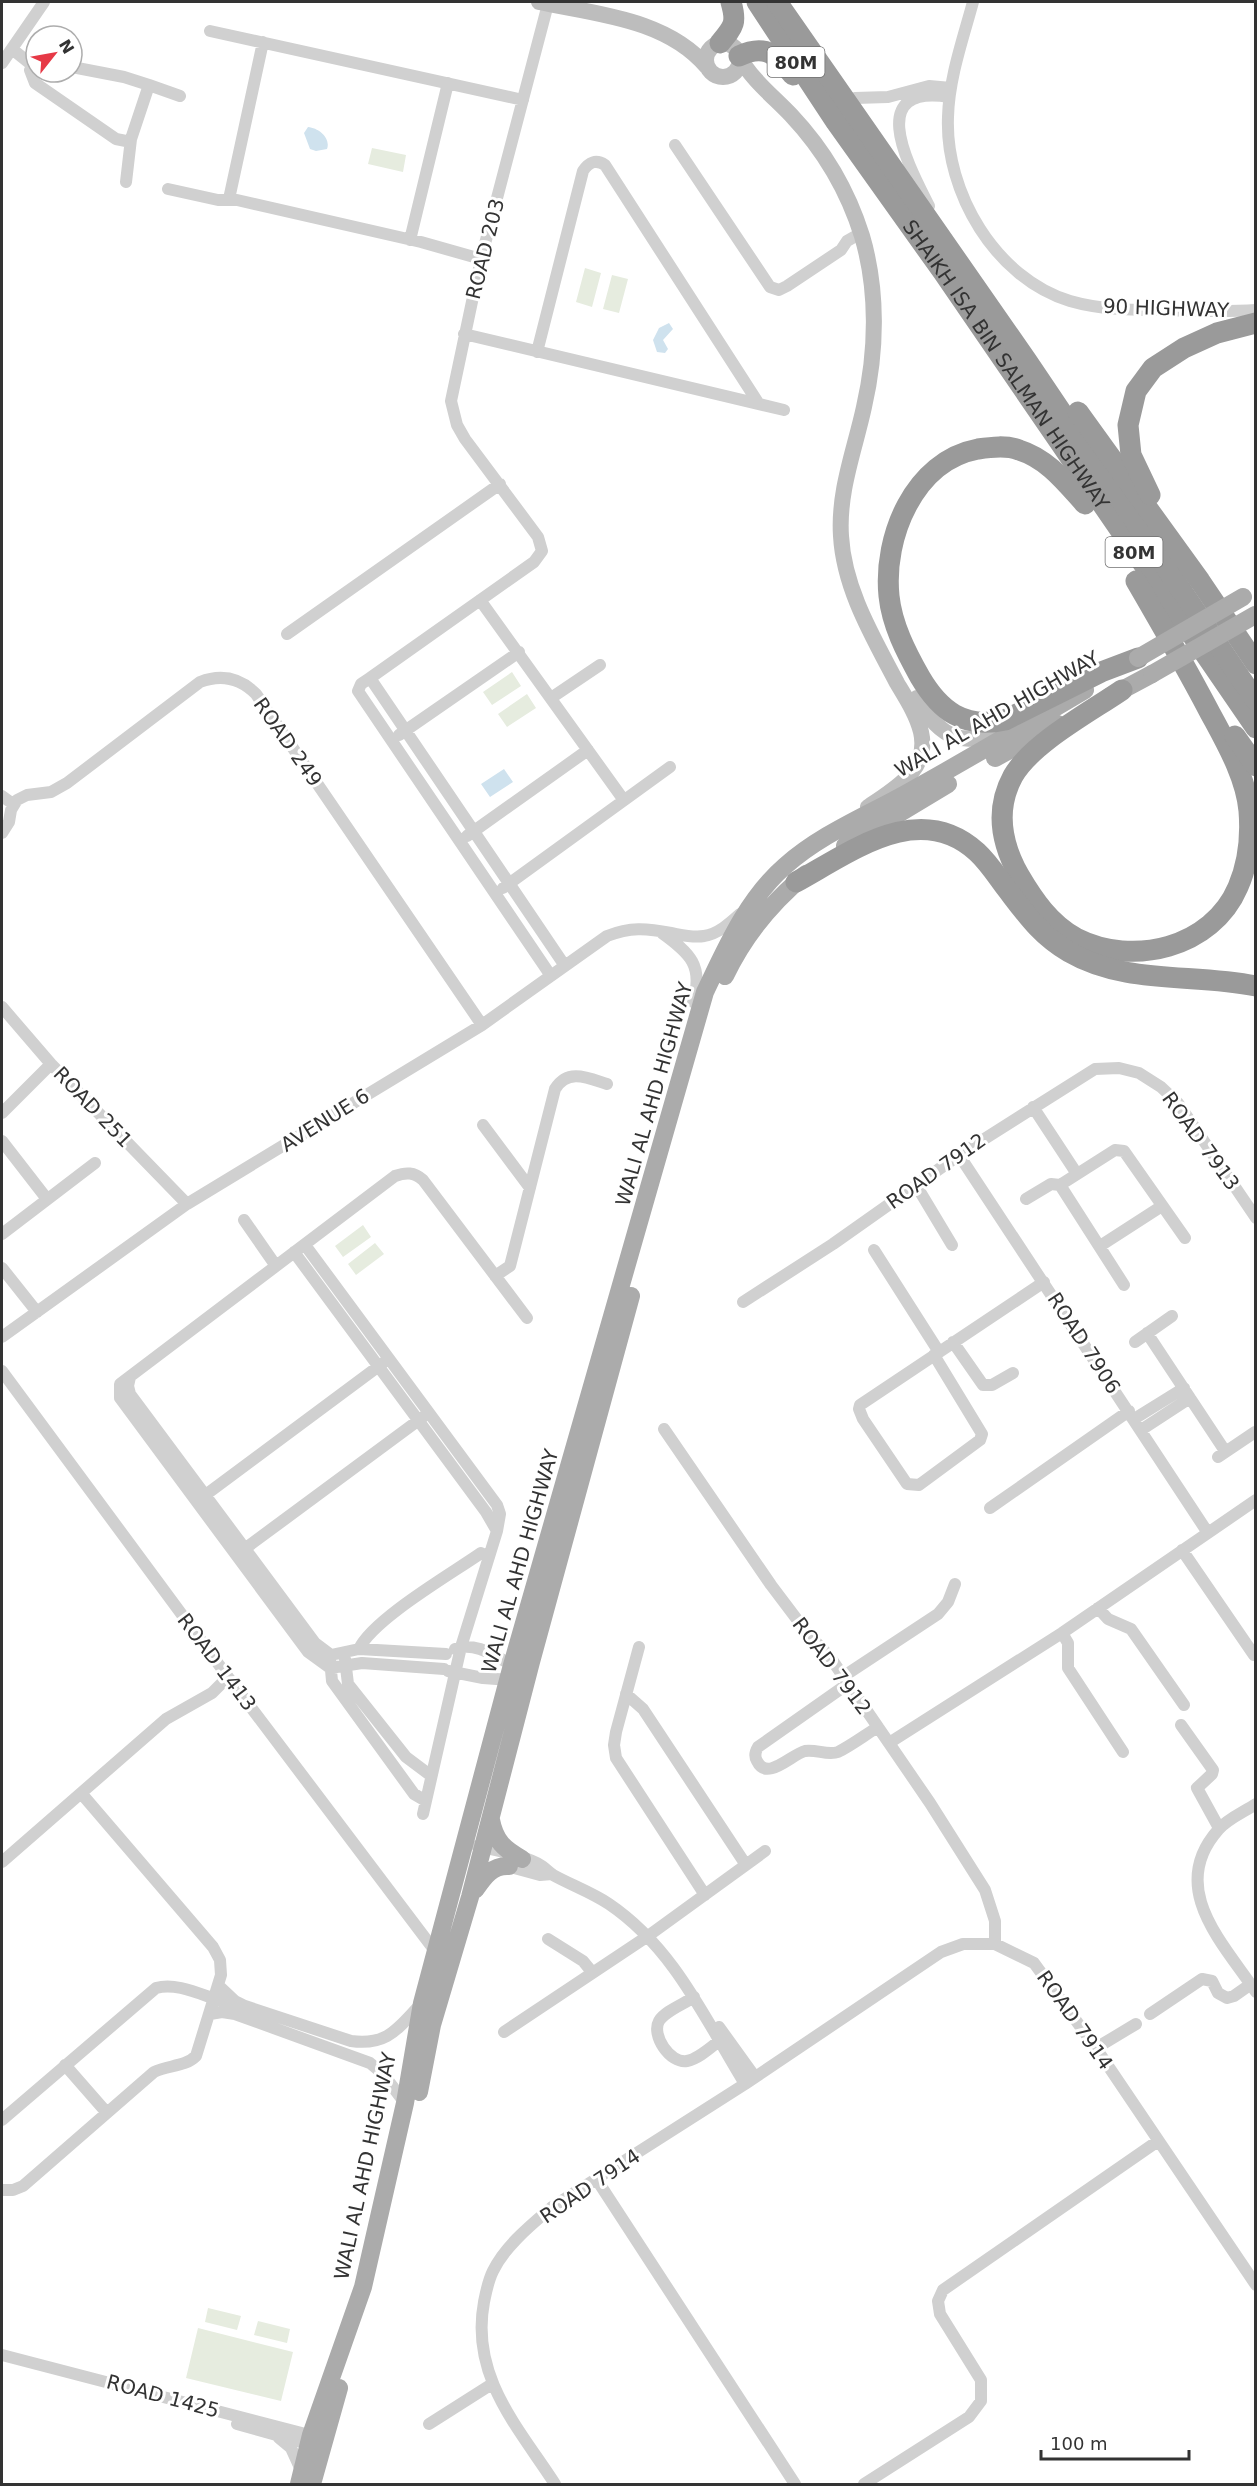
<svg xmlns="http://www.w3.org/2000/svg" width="1257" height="2486" font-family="'DejaVu Sans',sans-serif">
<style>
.green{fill:#e6ecdf}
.water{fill:#cfe2ee}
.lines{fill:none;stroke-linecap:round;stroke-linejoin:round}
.street{stroke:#d0d0d0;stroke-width:12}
.secondary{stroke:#bdbdbd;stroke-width:16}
.primary{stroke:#ababab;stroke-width:18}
.highway{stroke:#9a9a9a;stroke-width:21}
.primary-bridge{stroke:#ababab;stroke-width:18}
.labels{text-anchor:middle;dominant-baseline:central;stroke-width:6;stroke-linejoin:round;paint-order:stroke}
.shield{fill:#fff;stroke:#707070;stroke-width:1.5}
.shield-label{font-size:18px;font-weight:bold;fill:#333}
.street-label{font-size:20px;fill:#333;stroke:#fff}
</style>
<rect width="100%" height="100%" fill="#fff"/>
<path class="green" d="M 372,148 L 406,155 L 403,172 L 368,164 Z
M 585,268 L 601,273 L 592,307 L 576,302 Z
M 612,275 L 628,279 L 619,313 L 603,309 Z
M 512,672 L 521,686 L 492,705 L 483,692 Z
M 527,694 L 536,708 L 507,727 L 498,714 Z
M 363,1225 L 371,1237 L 343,1257 L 335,1246 Z
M 375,1243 L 384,1254 L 356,1275 L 348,1264 Z
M 208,2308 L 241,2316 L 237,2330 L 205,2322 Z
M 258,2321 L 290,2329 L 287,2343 L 254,2335 Z
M 198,2328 L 293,2352 L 281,2401 L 186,2378 Z"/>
<path class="water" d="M 308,127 C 319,128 331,138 327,149 L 316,151 L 310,149 L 304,133 Z
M 669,323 L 673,329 L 663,340 L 668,349 L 665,353 L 657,352 L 653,340 L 659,328 Z
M 504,769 L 513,782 L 490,797 L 481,784 Z"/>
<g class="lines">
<path class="street" d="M 973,2 C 963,39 949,78 948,117 C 945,192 995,278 1070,301 C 1101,310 1133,310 1165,310 C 1195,311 1225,312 1256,310
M 210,31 L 523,100
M 12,49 L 32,65
M 36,62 L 30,70 L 35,83 L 116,139 L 126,141 L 131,139 L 149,85 L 124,77 L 72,67
M 2,63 L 44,2
M 149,85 L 180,96
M 855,98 L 888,97 L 929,86 L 951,88
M 675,145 L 770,287 L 779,290 L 787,286 L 841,250 L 847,241 L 861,233
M 126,182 L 131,139
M 168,189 L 218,200 L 237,200 L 421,242 L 481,259
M 229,199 L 263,42
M 929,206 C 909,166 864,84 949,97
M 410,240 L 448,83
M 464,334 L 784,410
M 537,352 L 583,171 C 589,162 596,159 605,165 L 759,404
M 480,600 L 623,799
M 287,634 L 500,484
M 370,678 L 534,562 L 542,551 L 538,537 L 465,439 L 457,425 L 451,401 L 481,259 L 548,4
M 551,698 L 600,665
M 399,735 L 519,652
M 2,796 L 13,804
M 2,833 L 9,822 L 11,810 L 17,800 L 27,795 L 51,792 L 67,783 L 200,682 C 221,674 240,678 256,694 L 482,1025
M 467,836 L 588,750
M 503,888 L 670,767
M 662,933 C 690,953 704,966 693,1002
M 551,976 L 360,694 L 358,691 L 361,684 L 370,678 L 565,966
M 2,1007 L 51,1064 L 187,1204
M 1033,1107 L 1077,1174
M 2,1113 L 51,1064
M 483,1125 L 530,1188
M 2,1141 L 47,1199
M 959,1155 L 1208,1533
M 916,1185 L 952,1245
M 1060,1185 L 1115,1150 L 1124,1151 L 1185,1238
M 1026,1199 L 1051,1184 L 1060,1185 L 1124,1285
M 244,1220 L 276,1266
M 2,1234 L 95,1163
M 305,1245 L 497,1505 L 500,1514 L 497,1531 L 461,1647 L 423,1814
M 1100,1246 L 1162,1206
M 874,1250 L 939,1352
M 294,1252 L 486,1512 L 497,1531
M 2,1268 L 37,1312
M 495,1276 L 510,1266 L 555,1089 C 568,1068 588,1078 607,1084
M 743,1302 L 833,1244 L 959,1155 L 1095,1069 L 1119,1068 L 1139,1073 L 1161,1087 L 1178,1103 L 1256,1218
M 1147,1333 L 1225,1451
M 2,1337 L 187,1204 L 482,1025 L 607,936 C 630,927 646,928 671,933 C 682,935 693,938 704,936 C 718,934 730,923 740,914
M 953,1342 L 983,1385 L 992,1385 L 1013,1373
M 1135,1342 L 1172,1316
M 934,1355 L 982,1434 L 980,1440 L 919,1485 L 907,1484 L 863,1419 L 859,1409 L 860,1405 L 1044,1282
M 2,1371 L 228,1677 L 435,1951
M 130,1377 L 128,1386 L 130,1394 L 315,1643 L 331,1655 L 359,1649 L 446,1654
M 1134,1419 L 1184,1388
M 664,1429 L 771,1585 L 808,1634 L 830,1657 L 930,1803 L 985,1890 L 995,1921 L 995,1944
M 1141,1430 L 1190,1398
M 1218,1457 L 1255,1432
M 200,1499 L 383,1363
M 990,1508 L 1129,1411
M 1182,1550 L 1254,1655
M 239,1553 L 423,1417
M 1098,1608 L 1108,1619 L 1131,1629 L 1184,1705
M 1062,1633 L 1068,1643 L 1068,1668 L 1123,1752
M 639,1647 L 616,1732 L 614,1745 L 616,1758 L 705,1895
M 359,1649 C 373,1619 451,1574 481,1553 L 489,1557
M 455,1649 C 474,1641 495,1656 512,1665
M 330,1659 L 332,1681 L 414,1794 L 426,1801
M 345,1659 L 348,1684 L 406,1757 L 430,1775
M 444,1669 L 362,1663 L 330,1668 L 308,1652 L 120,1398 L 120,1384 L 395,1176 C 406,1172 414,1172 423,1180 L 527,1318
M 448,1671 L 483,1678 L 510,1680
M 844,1676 L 938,1614 L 948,1602 L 955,1584
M 849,1683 L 758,1747 C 755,1752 754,1756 757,1761 C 767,1782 792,1754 805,1751 C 816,1749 828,1756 838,1752 C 852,1745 865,1735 878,1727
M 626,1694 L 643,1709 L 746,1865
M 1181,1725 L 1213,1770 L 1212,1774 L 1197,1788 L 1219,1828
M 889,1743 L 1062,1633 L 1256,1500
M 1256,1804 C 1244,1812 1227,1819 1218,1830 C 1167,1888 1223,1943 1256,1992
M 477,1846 C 497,1851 524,1855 542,1866 C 546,1869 549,1872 553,1875 C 571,1885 591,1892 609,1904 C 674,1948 705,2019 745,2084
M 2,1862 L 166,1719 L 212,1693 L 228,1677
M 503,1865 L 540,1875 L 552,1874
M 548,1939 L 583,1961 L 592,1972
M 218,1985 L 235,2001 L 245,2006 L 351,2041 C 388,2046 398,2028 421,2004
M 694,1997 C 684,2004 665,2011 659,2021 C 651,2035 670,2064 687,2061 C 698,2059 710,2048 719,2041
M 210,2014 L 222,2012 L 235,2014 L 370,2063 L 383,2074 L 405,2103
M 1150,2014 L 1202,1979 L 1212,1981 L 1218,1993 L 1227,1998 L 1234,1996 L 1251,1984
M 719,2027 L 755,2077
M 504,2032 L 648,1936 L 765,1851
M 1096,2048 L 1136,2024
M 65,2065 L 107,2113
M 2,2120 L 156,1988 C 183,1980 217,2005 245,2006
M 597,2180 L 795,2484
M 2,2190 L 13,2190 L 23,2186 L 154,2072 C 168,2065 185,2067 196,2056 L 221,1975 L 220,1960 L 213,1947 L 81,1793
M 2,2355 L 317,2437
M 237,2424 L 316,2446
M 429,2424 L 492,2384
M 279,2438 L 291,2448 L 301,2470
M 555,2484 C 518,2427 470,2376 484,2302 C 486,2292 488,2281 493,2271 C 505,2246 531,2225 552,2207 L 745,2084 L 941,1952 L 963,1944 L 995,1944 L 1034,1963 L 1096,2048 L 1256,2285
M 864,2484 L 969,2417 L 981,2401 L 981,2380 L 940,2314 L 938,2301 L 943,2290 L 1158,2141"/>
<path class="secondary" d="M 539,2 C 596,14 667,19 707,67
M706 60a17 17 0 1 1 34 0a17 17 0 1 1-34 0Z
M 740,58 C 752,80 774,97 791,115 C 823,149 848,191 862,236 C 878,290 877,351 864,407 C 855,449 838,491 841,536 C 844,589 873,637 897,683 C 906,698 917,715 921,732 C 930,770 894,789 868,807
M 917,698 C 942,741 963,748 1009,728"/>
<path class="primary" d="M 1109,697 L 1152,674
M 995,758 L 1058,724
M 845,846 L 948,784
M 725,976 C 744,936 772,902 806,874
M 491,1820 C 495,1841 504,1849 522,1859
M 475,1890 C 484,1877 492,1865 509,1866
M 419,2092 L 432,2025 L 470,1897 L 531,1662 L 631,1296
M 299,2484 L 311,2435 L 363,2287 L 405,2103 L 422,2003 L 512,1665 L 705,992 C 726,948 747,899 785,866 C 821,834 866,816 907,793 C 967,760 1026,725 1085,690
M 312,2484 L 339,2388"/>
<g class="highway">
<path id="s1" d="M 757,2 L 836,122 L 943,272 L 1256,728"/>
<path d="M 777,2 L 1027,361 L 1256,701"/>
<path d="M 720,43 C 734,26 737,23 731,2"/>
<path d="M 739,56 C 766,43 776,55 793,75"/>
<path d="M 1078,412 L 1200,581 L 1256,664"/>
<path d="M 1150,495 L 1131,455 L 1128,425 L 1136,391 L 1153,368 L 1184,348 L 1217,333 L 1256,323"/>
<path d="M 1085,504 C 1066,483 1048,459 1019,450 C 1007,445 991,447 978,449 C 914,461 883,537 889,596 C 892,625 906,652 920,677 C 940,711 964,729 1005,720 L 1101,672 L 1138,658"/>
<path d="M 1122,690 C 1090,712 1032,743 1013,776 C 995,809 1001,843 1019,875 C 1033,899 1050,924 1076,938 C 1133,967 1212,948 1238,887 C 1248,864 1251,836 1249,811 C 1246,776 1225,741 1209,711 C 1186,667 1161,624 1136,581"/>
<path d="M 1235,736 L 1256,766"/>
<path d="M 796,882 C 851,852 919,799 977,852 C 988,862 997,876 1006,888 C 1026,914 1040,935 1069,952 C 1126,985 1193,973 1256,986"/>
</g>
<path class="primary-bridge" d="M 1138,658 L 1243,597
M 1152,674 L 1255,615"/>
</g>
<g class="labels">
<g class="shield">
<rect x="767.5" y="47" width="57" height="30" rx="4.5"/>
<rect x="1105.5" y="537" width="57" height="30" rx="4.5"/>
</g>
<g class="shield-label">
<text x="796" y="62">80M</text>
<text x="1134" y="552">80M</text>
</g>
<g class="street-label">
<text transform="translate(485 249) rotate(-76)">ROAD 203</text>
<text transform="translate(1166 308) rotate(2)">90 HIGHWAY</text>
<text stroke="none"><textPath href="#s1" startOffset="440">SHAIKH ISA BIN SALMAN HIGHWAY</textPath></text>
<text transform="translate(997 714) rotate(-30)">WALI AL AHD HIGHWAY</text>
<text transform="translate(288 742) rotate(55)">ROAD 249</text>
<text transform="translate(654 1094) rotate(-74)">WALI AL AHD HIGHWAY</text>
<text transform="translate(93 1107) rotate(46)">ROAD 251</text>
<text transform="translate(325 1120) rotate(-32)">AVENUE 6</text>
<text transform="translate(1201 1141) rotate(54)">ROAD 7913</text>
<text transform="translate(936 1171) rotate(-35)">ROAD 7912</text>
<text transform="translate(1084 1343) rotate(57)">ROAD 7906</text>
<text transform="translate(520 1561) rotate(-74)">WALI AL AHD HIGHWAY</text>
<text transform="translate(217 1662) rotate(53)">ROAD 1413</text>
<text transform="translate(832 1666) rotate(53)">ROAD 7912</text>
<text transform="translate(1075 2020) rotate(55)">ROAD 7914</text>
<text transform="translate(365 2166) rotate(-78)">WALI AL AHD HIGHWAY</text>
<text transform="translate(590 2186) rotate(-34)">ROAD 7914</text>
<text transform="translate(163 2396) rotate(15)">ROAD 1425</text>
</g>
</g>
<rect width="1257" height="2486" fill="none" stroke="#333333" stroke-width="6"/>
<g transform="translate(54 54) rotate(59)"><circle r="28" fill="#ffffff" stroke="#adadad" stroke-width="1.5"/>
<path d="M0-4.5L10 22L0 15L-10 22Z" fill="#e63946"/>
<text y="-9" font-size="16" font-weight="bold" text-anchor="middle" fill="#333333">N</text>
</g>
<path d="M1041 2450v9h148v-9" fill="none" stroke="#333333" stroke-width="3"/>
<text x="1050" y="2450" font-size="18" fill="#333333" stroke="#ffffff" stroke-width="4.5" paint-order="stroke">100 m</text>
</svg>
